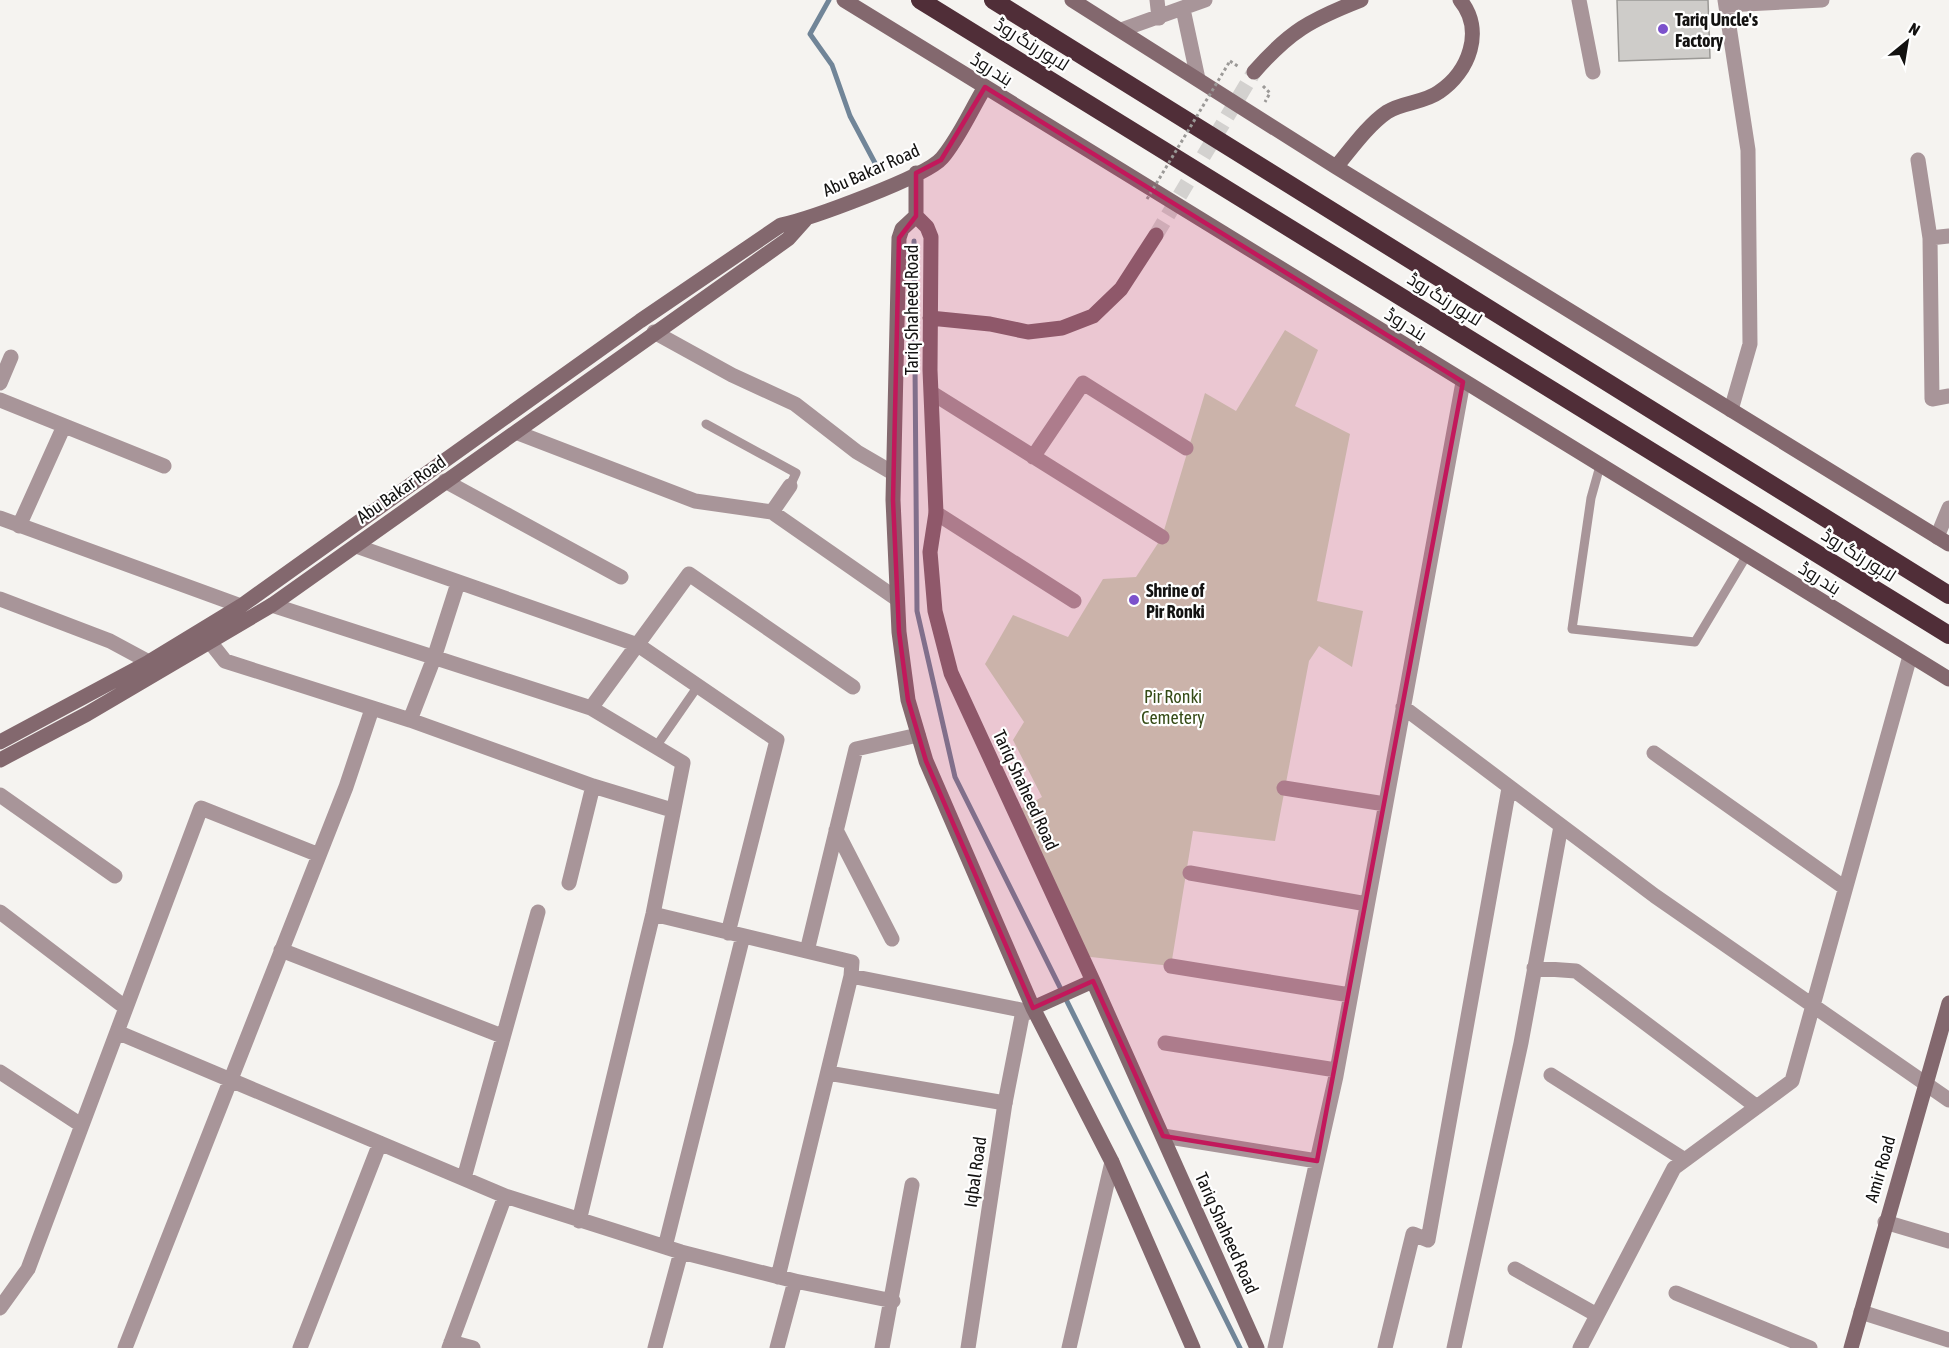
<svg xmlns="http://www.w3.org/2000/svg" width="1949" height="1348" font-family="'Asap Condensed',Cairo,sans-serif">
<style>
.green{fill:#cddabf}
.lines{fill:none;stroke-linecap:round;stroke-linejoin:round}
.stream{stroke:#718598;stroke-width:5}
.building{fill:#ceccc9;stroke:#9b9996;stroke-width:1.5}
.secondary-tunnel{stroke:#d3d1cf;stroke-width:15;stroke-dasharray:15 8;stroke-linecap:butt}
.path{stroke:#9b9997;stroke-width:3;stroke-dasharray:3 3;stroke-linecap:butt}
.service{stroke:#a89599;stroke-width:9}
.minor{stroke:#a89599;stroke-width:15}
.tertiary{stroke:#a89599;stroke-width:15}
.secondary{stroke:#83686e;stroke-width:15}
.motorway{stroke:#502e38;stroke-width:18}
.path-bridge{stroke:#9b9997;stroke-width:3;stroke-dasharray:3 3;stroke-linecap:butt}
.marked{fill:#c2185b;fill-opacity:0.2;stroke:#c2185b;stroke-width:4.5;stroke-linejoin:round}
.poi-dot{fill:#7c52cc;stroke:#fff;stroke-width:2}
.labels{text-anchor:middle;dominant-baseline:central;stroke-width:4.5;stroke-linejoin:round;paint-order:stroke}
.poi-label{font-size:18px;font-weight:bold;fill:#131211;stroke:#fff;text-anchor:start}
.street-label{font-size:18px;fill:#131211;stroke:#fff}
.park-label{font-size:18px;fill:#354b16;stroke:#fff}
</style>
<rect width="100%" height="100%" fill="#f5f3f0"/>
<path class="green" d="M 1285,330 L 1318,350 L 1295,406 L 1350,434 L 1317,601 L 1363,611 L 1352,667 L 1319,646 L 1309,661 L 1275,841 L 1193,831 L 1171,966 L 1082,956 L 1015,812 L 1042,797 L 1013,740 L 1024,722 L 985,664 L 1013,615 L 1068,637 L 1103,579 L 1136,577 L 1162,537 L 1205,393 L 1236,411 Z"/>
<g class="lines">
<path class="stream" d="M 829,0 L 810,34 L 832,65 L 850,116 L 875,163
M 914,241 L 917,611 L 955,777 L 1240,1348"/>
</g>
<path class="building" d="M 1617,0 L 1708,0 L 1710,58 L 1619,61 Z"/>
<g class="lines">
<path class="secondary-tunnel" d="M 1156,235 L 1254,72"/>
<path class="path" d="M 1230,61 L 1239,67
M 1263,86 L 1270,93 L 1265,102"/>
<path class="service" d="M 706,424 L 796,473 L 790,486
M 1600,466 L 1591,498 L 1572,629 L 1695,642 L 1747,555
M 655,748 L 698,686"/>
<path class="minor" d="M 1157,0 L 1159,18
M 1579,0 L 1593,72
M 1725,0 L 1748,150 L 1750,344 L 1731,410
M 1726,5 L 1822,0
M 1183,9 L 1198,79
M 1121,30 L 1205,0
M 1918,160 L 1930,238 L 1932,399 L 1949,396
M 1930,238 L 1949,236
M 654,332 L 732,375 L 795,404 L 857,452 L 893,473
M 0,383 L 11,357
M 932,393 L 1162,537
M 0,400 L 164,466
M 518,433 L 695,501 L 772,512 L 790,486
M 1033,457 L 1083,383 L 1186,448
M 445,481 L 621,577
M 772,512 L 897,599
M 936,513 L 1074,601
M 0,518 L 241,606
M 19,526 L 64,426
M 1937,537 L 1949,508
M 356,546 L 638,645 L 777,740 L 728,933
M 0,599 L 110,641 L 149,662
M 272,605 L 591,708 L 683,763 L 653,914 L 579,1221
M 203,633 L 225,661 L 410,720 L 593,786 L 672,810
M 1403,707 L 1655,896 L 1949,1100
M 591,708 L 689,574 L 853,687
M 410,720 L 434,658 L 458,583
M 1654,753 L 1845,888
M 1284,788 L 1385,804
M 0,795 L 115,876
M 836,830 L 892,939
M 1190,873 L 1367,904
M 569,883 L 593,786
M 0,912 L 126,1008
M 653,914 L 852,962 L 851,976 L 778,1277
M 281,950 L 502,1036
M 807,951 L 856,749 L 918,735
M 1171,966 L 1350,995
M 1534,968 L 1576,971 L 1757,1107
M 851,976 L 1026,1011
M 117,1032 L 505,1196 L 681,1252 L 795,1281 L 893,1301
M 1165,1043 L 1336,1070
M 0,1072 L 81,1125
M 828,1073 L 1005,1103
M 1551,1075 L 1685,1160
M 1163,1136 L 1317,1161
M 464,1178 L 538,912
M 1885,1222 L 1949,1241
M 665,1247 L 743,936
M 1515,1269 L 1597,1315
M 1676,1293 L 1810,1348
M 0,1308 L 28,1269 L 201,808 L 319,855
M 1861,1312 L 1949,1340
M 451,1342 L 473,1348
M 125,1348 L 346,787 L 372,709
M 300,1348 L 380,1143
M 449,1348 L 505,1196
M 655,1348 L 681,1252
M 777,1348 L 795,1281
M 882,1348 L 912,1185
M 1069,1348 L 1112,1162
M 1275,1348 L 1336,1076 L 1463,382
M 1385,1348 L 1413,1234 L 1428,1240 L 1509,788
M 1454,1348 L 1521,1043 L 1561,826
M 1580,1348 L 1674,1168 L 1792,1081 L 1910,656"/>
<path class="tertiary" d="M 968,1348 L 1005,1103 L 1022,1016 L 1033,1008"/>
<path class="secondary" d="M 844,0 L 1949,679
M 1072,0 L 1336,167 L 1949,544
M 1254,72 C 1290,31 1310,20 1361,0
M 1336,167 C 1351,149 1368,125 1387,112 C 1402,102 1424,103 1439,92 C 1469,72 1485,30 1460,0
M 916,173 L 916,216 L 927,227 L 931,237 L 930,370 L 936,513 L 930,552 L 935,611 L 951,673 L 1093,981 L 1257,1348
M 916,216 L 902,229 L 899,238 L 893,500 L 899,632 L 908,700 L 926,761 L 1033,1008 L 1112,1162 L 1193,1348
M 930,318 L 990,324 L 1028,332 L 1062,328 L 1093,316 L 1121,289 L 1156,235
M 0,742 L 149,662 L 241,606 L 640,321 L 781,225 C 809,219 926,177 942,158 C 959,138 971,110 985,87
M 0,760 L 87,714 L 272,605 L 788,239 L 805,220
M 1033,1008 L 1093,981
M 1851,1348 L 1949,1003"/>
<path class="motorway" d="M 920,0 L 1949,635
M 993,0 L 1949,595"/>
<path class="path-bridge" d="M 1147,199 L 1230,61"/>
</g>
<path class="marked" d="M 985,87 L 1463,382 L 1317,1161 L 1163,1136 L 1093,981 L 1033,1008 L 926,761 L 908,700 L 899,632 L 893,500 L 899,238 L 916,216 L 916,173 L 941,160 Z"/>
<g class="poi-dot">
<circle cx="1663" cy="29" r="6"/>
<circle cx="1134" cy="600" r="6"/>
</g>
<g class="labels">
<g class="poi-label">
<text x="1675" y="19">Tariq Uncle's<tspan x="1675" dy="21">Factory</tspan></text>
<text x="1146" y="590">Shrine of<tspan x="1146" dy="21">Pir Ronki</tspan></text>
</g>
<g class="street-label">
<text transform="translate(1032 44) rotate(32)">لاہور رنگ روڈ</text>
<text transform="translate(992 69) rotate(32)">بند روڈ</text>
<text transform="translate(871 170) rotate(-24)">Abu Bakar Road</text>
<text transform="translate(1445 299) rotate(32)">لاہور رنگ روڈ</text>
<text transform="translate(911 310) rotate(-90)">Tariq Shaheed Road</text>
<text transform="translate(1406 324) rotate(32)">بند روڈ</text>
<text transform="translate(401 489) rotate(-35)">Abu Bakar Road</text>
<text transform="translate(1859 555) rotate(32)">لاہور رنگ روڈ</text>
<text transform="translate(1820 578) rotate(32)">بند روڈ</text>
<text transform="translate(1026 790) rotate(65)">Tariq Shaheed Road</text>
<text transform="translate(1880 1169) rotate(-74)">Amir Road</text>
<text transform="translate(975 1172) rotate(-82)">Iqbal Road</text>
<text transform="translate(1227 1233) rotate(66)">Tariq Shaheed Road</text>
</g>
<g class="park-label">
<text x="1173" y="696">Pir Ronki<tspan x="1173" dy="21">Cemetery</tspan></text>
</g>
</g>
<g transform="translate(1907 42) rotate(30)" stroke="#ffffff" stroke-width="4.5" paint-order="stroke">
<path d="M0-4.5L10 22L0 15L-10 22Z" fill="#131211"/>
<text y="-9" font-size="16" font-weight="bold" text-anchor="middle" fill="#131211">N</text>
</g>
</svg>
